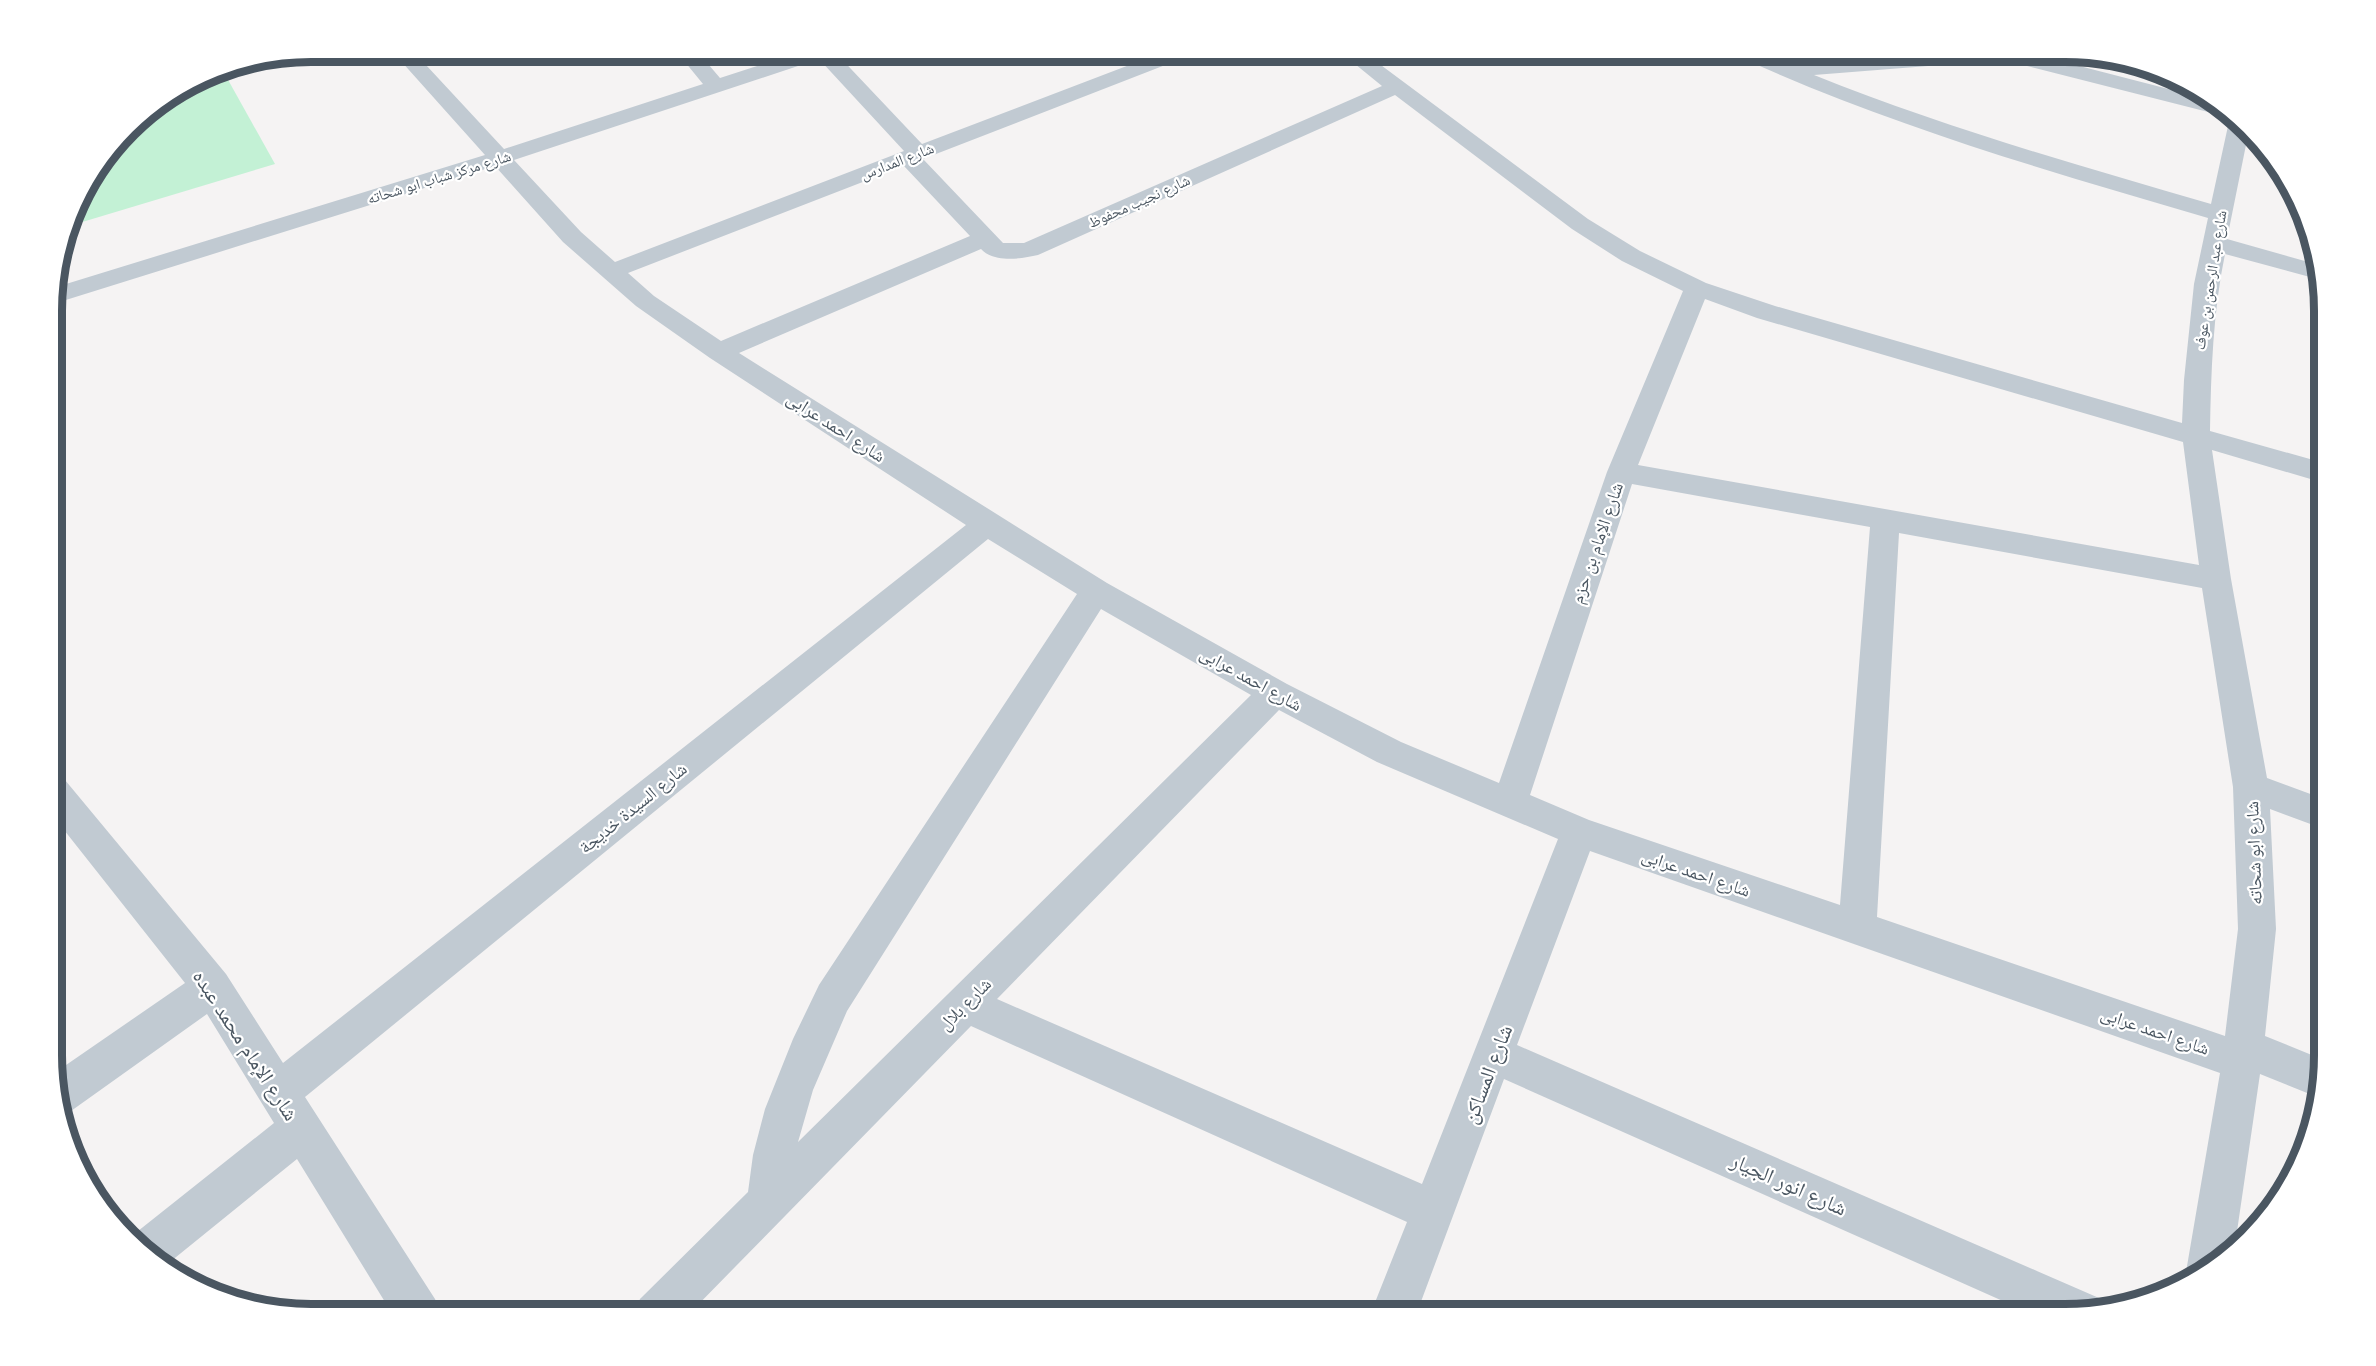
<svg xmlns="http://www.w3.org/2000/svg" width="2376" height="1366" font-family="Montserrat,'Noto Naskh Arabic',sans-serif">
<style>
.green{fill:#c3f1d5}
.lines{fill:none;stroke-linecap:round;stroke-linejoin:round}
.minor{fill:#c1cad2;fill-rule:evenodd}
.labels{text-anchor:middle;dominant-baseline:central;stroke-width:4.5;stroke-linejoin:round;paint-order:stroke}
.far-street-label{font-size:15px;fill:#4a5661;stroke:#fff}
.street-label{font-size:18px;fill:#4a5661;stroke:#fff}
.near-street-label{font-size:21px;fill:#4a5661;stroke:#fff}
.rim{fill:none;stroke:#4a5661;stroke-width:8}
</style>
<rect width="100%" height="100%" fill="#f5f3f3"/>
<path class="green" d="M 222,69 L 275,164 L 69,226 L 78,195 L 139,116 L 211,71 Z"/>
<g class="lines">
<path class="minor" d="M 392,51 L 413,51 L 504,149 L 703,84 L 676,51 L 697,51 L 720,78 L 803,51 L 834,51 L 922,144 L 1166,51 L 1194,51 L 1191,55 L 923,159 L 1003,243 L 1024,243 L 1382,86 L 1339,51 L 1362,51 L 1588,219 L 1640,251 L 1706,283 L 1775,306 L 2182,423 L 2184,380 L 2194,284 L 2208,218 C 2047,171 1888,125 1735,55 L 1732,51 L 1759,51 L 1790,65 L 1964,51 L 2021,51 L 2211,100 L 2226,114 L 2220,115 L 2004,60 L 1814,75 C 1943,127 2077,165 2211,204 L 2228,126 L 2233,121 L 2248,135 L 2227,239 L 2319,265 L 2321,280 L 2225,254 C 2213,312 2211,372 2210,431 L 2324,463 L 2324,483 L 2212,450 L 2231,579 L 2267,778 L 2324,799 L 2324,829 L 2270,809 L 2276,929 L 2265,1036 L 2324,1060 L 2324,1073 L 2317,1097 L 2260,1074 L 2235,1245 L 2210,1272 L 2189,1281 L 2186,1272 L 2220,1073 L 1590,851 L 1517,1045 L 2099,1298 L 2104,1310 L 2083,1314 L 2032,1314 L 1504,1079 L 1416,1315 L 1370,1315 L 1407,1222 L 971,1026 L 688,1315 L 633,1315 L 640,1299 L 748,1192 L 753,1155 L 765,1109 L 793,1039 L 819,985 L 1077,594 L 988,539 L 305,1097 L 435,1299 L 442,1315 L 393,1315 L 297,1159 L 165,1266 L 133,1235 L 274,1123 L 207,1014 L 71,1111 L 63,1115 L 53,1089 L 53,1074 L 185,983 L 53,816 L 53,775 L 65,780 L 226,974 L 283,1063 L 966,525 L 710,358 L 636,306 L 563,242 L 495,166 L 53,304 L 53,288 L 485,155 ZM 819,59 L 904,151 L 615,262 L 581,232 L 514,160 ZM 1395,95 L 1572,229 L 1622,261 L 1683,291 L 1607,472 L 1499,783 L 1401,742 L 1287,684 L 1107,583 L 739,353 L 981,249 C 994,263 1021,259 1038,255 ZM 904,166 L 970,236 L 721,341 L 654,296 L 628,273 ZM 1705,299 L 1757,318 L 2183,442 L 2199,565 L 1638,465 ZM 1632,484 L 1870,527 L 1840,905 L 1589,820 L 1530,795 ZM 1899,533 L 2202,588 L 2233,787 L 2238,929 L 2225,1036 L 1877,917 ZM 1101,609 L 1251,695 L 798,1142 L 813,1090 L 847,1011 ZM 1279,710 L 1377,762 L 1558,839 L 1422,1184 L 997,999 Z"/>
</g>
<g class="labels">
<g class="far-street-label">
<text transform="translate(897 161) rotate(-21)">شارع المدارس</text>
<text transform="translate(439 177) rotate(-17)">شارع مركز شباب ابو شحاته</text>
<text transform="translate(1139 201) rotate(-24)">شارع نجيب محفوظ</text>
<text transform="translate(2210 280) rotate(-81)">شارع عبد الرحمن بن عوف</text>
</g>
<g class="street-label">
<text transform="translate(836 427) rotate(33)">شارع احمد عرابى</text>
<text transform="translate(1597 543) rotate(-71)">شارع الإمام بن حزم</text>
<text transform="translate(1251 679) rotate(29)">شارع احمد عرابى</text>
<text transform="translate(633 808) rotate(-39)">شارع السيدة خديجة</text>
<text transform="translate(2254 853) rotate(-92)">شارع ابو شحاته</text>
<text transform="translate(1696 873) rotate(19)">شارع احمد عرابى</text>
<text transform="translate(965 1004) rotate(-45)">شارع بلال</text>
<text transform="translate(2155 1031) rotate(19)">شارع احمد عرابى</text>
</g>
<g class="near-street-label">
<text transform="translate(246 1045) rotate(57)">شارع الإمام محمد عبده</text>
<text transform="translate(1487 1074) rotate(-69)">شارع المساكن</text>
<text transform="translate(1789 1184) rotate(24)">شارع انور الجيار</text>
</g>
</g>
<path d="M0 0H2376V1366H0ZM311 62H2065A249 249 0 0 1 2314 311V1055A249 249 0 0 1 2065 1304H311A249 249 0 0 1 62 1055V311A249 249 0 0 1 311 62Z" fill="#fff" fill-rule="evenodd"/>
<path class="rim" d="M311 62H2065A249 249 0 0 1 2314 311V1055A249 249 0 0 1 2065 1304H311A249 249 0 0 1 62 1055V311A249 249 0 0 1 311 62Z"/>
</svg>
